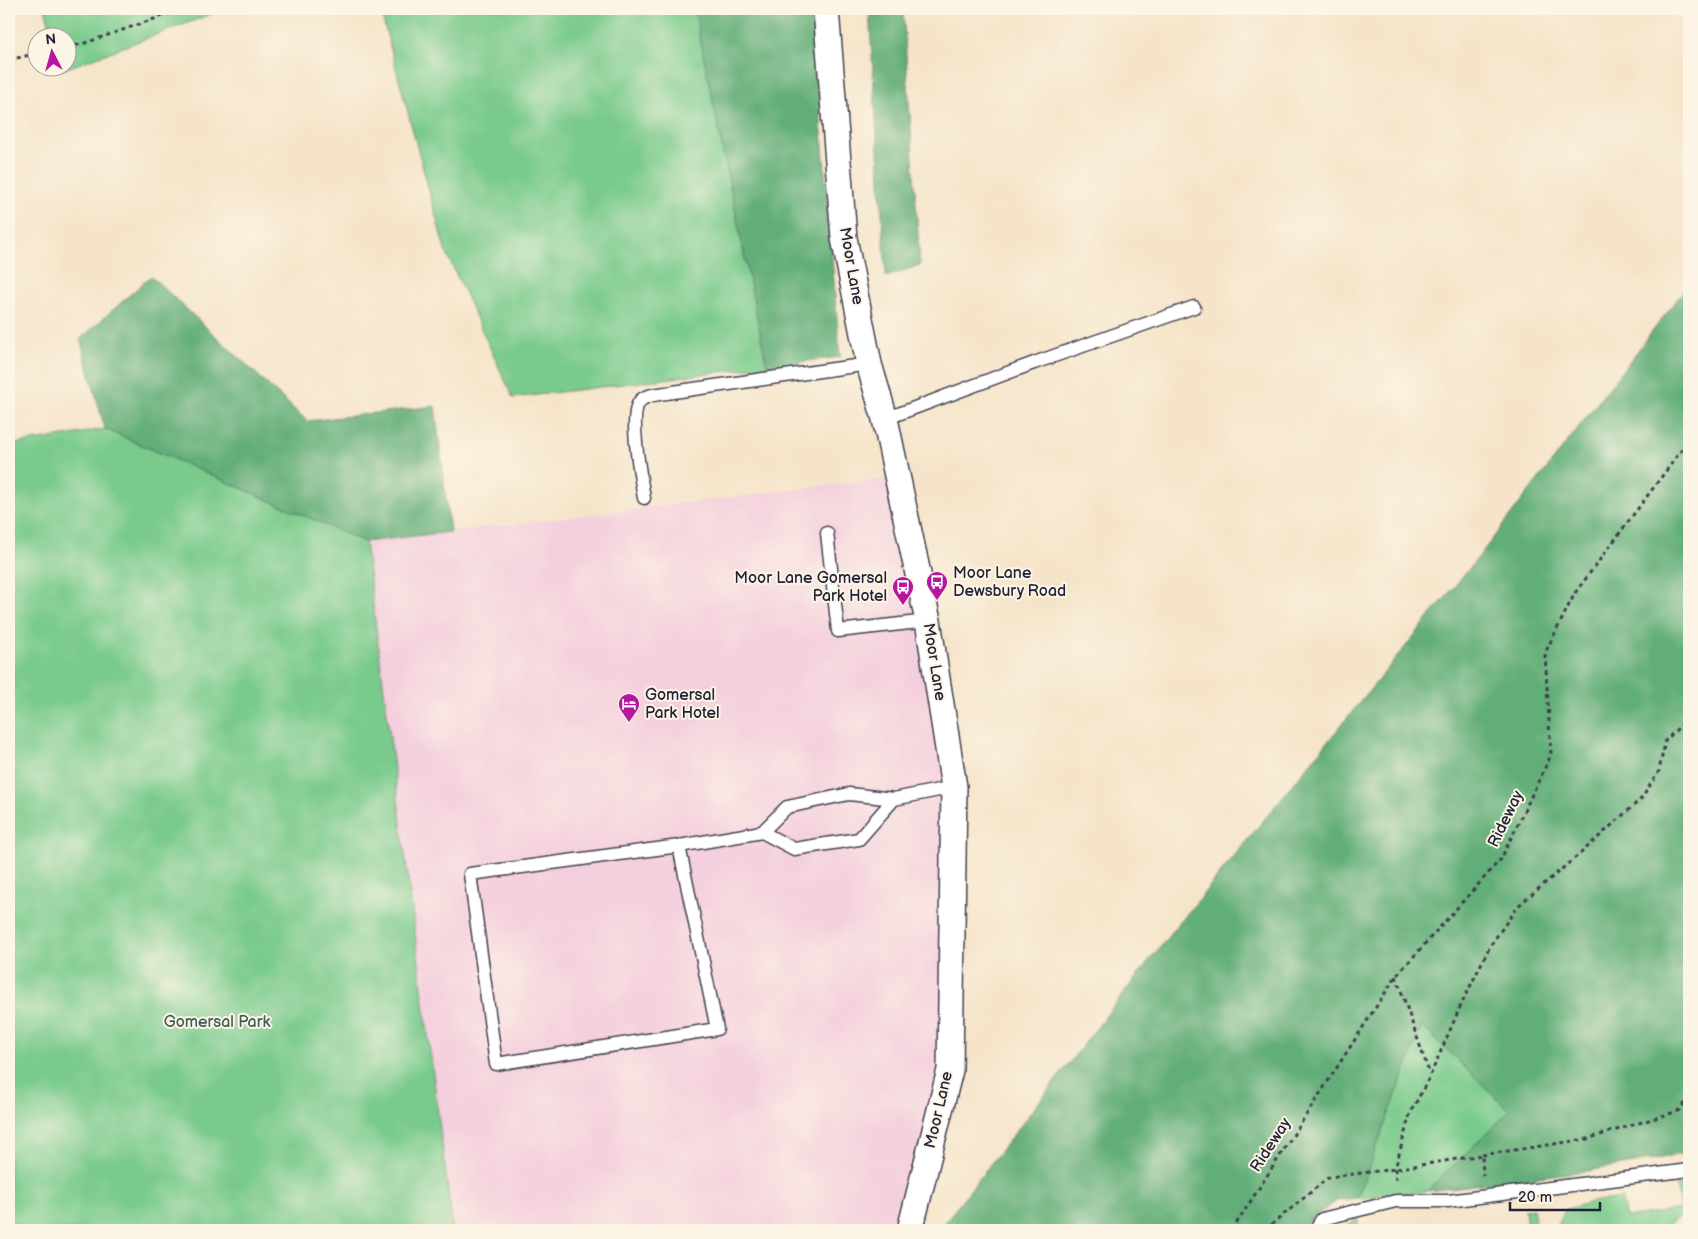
<svg xmlns="http://www.w3.org/2000/svg" width="1698" height="1239" font-family="'Balsamiq Sans',sans-serif">
<style>
.built{fill:#f4cfdd}
.green{fill:#79ca8c;stroke:#4e7664}
.forest{fill:#62ae78;stroke:#42685a}
.lines{fill:none;stroke-linecap:round;stroke-linejoin:round}
.service-casing{stroke:#423f50;stroke-width:15}
.minor-casing{stroke:#423f50;stroke-width:28}
.path{stroke:#423f50;stroke-width:3;stroke-dasharray:4 4;stroke-linecap:butt}
.service{stroke:#fff;stroke-width:12}
.minor{stroke:#fff;stroke-width:25}
.labels{text-anchor:middle;dominant-baseline:central;stroke-width:4;stroke-linejoin:round;paint-order:stroke}
.street-label{font-size:16px;fill:#22223b;stroke:#fcf5e5}
.poi-label{font-size:16px;fill:#22223b;stroke:#fcf5e5;text-anchor:start}
.park-label{font-size:16px;fill:#405d57;stroke:#fcf5e5}
</style>
<rect width="100%" height="100%" fill="#fcf5e5"/>
<filter id="ink" filterUnits="userSpaceOnUse"><feTurbulence type="fractalNoise" baseFrequency=".02" numOctaves="2"/><feDisplacementMap in="SourceGraphic" scale="10" xChannelSelector="R" yChannelSelector="G"/><feConvolveMatrix kernelMatrix="1 2 1 2 8 2 1 2 1" color-interpolation-filters="sRGB"/></filter>
<filter id="wash" filterUnits="userSpaceOnUse"><feTurbulence type="fractalNoise" baseFrequency=".0096" numOctaves="4" result="noise"/><feDisplacementMap in="SourceGraphic" scale="20" xChannelSelector="R" yChannelSelector="G"/><feGaussianBlur stdDeviation="1.12" result="paint"/><feColorMatrix in="noise" values="0 0 0 0 0 0 0 0 0 0 0 0 0 0 0 0 0 1.4 0 .05"/><feComposite in="paint" operator="in"/></filter>
<g filter="url(#wash)">
<rect width="100%" height="100%" fill="#f5e4c9"/>
<path class="built" d="M 898,477 L 954,787 L 950,1070 L 910,1230 L 453,1230 L 365,542 Z"/>
<path class="green" d="M 45,9 L 225,9 L 62,70 L 62,68 L 68,68 L 68,38 L 53,37 Z
M 380,9 L 694,9 L 767,366 L 513,398 L 445,250 Z
M 105,429 L 365,542 L 453,1230 L 26,1230 L 9,1220 L 9,445 Z
M 1422,1026 L 1510,1111 L 1427,1191 L 1357,1198 Z
M 1689,1183 L 1689,1209 L 1661,1230 L 1554,1230 L 1566,1209 L 1591,1202 L 1622,1198 L 1626,1218 L 1681,1209 L 1676,1186 Z
M 1533,1209 L 1536,1223 L 1532,1230 L 1527,1230 L 1525,1210 Z
M 1358,1218 L 1358,1230 L 1339,1230 Z"/>
<path class="forest" d="M 694,9 L 812,9 L 840,357 L 767,366 Z
M 869,9 L 903,9 L 920,265 L 886,277 Z
M 151,276 L 307,421 L 435,406 L 450,532 L 365,542 L 105,429 L 80,339 Z
M 1689,284 L 1689,1153 L 1594,1170 L 1427,1191 L 1510,1111 L 1422,1026 L 1357,1198 L 1338,1200 L 1296,1230 L 939,1230 L 1155,953 L 1477,559 Z"/>
</g>
<g filter="url(#ink)">
<g class="lines">
<g class="service-casing">
<path id="service" d="M 885,419 L 1034,363 L 1194,307
M 644,498 C 641,479 628,414 640,401 C 646,394 663,394 673,392 L 869,364
M 827,533 L 838,631 L 928,621
M 894,799 L 859,839 L 794,849 L 762,832 L 787,807 L 849,794 L 894,799 L 954,787
M 679,846 L 717,1029 L 496,1064 L 470,874 L 679,846 L 762,832
M 1315,1230 L 1322,1219 L 1396,1201 L 1448,1201 L 1689,1170"/>
</g>
<g class="minor-casing">
<path id="minor" d="M 826,9 L 844,238 L 869,364 L 885,419 L 928,621 L 954,787 L 950,1070 L 910,1230"/>
</g>
<path class="path" d="M 68,47 L 85,43 L 183,9
M 9,60 L 38,53
M 1396,976 L 1430,1075
M 1482,1155 L 1587,1139 L 1678,1111 L 1689,1098
M 1396,1180 L 1395,1169 L 1410,1114 L 1430,1076 L 1461,1005 L 1490,946 L 1518,906 L 1582,852 L 1642,798 L 1659,771 L 1665,741 L 1689,717
M 1232,1230 L 1396,976 L 1501,859 L 1551,755 L 1545,653 L 1575,593 L 1689,440
M 1265,1230 L 1329,1177 L 1395,1169 L 1482,1155 L 1483,1176"/>
<use href="#service" class="service"/>
<use href="#minor" class="minor"/>
</g>
</g>
<defs>
<g id="bus-pin" transform="scale(1.125)"><path d="M0 17L-7.5 6A9.5 9.5 0 1 1 7.5 6Z" fill="#b5179e" stroke="#fcf5e5"/><path d="M-5-6H5V4H4V6H2V4H-2V6H-4V4H-5ZM-3.5-4V0h7V-4ZM-3.5 1.2v1.5H-2V1.2ZM2 1.2v1.5H3.5V1.2Z" fill="#fff"/></g>
<g id="hotel-pin" transform="scale(1.125)"><path d="M0 17L-7.5 6A9.5 9.5 0 1 1 7.5 6Z" fill="#b5179e" stroke="#fcf5e5"/><path d="M-6-4.5h1.5V1H6V5H4.5V3h-9V5H-6ZM-4 0a1.8 1.8 0 1 1 3.6 0ZM.5 0V-2.5h3Q6-2.5 6 0Z" fill="#fff"/></g>
</defs>
<g fill-rule="evenodd">
<use href="#bus-pin" x="937" y="582"/>
<use href="#bus-pin" x="903" y="587"/>
<use href="#hotel-pin" x="629" y="704"/>
</g>
<g class="labels">
<g class="street-label">
<text transform="translate(851 266) rotate(80)">Moor Lane</text>
<text transform="translate(934 662) rotate(81)">Moor Lane</text>
<text transform="translate(1506 819) rotate(-64)">Rideway</text>
<text transform="translate(939 1110) rotate(-77)">Moor Lane</text>
<text transform="translate(1271 1145) rotate(-57)">Rideway</text>
</g>
<g class="poi-label">
<text x="953" y="573">Moor Lane<tspan x="953" dy="18">Dewsbury Road</tspan></text>
<text x="887" y="578" text-anchor="end">Moor Lane Gomersal<tspan x="887" dy="18">Park Hotel</tspan></text>
<text x="645" y="695">Gomersal<tspan x="645" dy="18">Park Hotel</tspan></text>
</g>
<g class="park-label">
<text x="217" y="1022">Gomersal Park</text>
</g>
</g>
<rect width="1698" height="1239" fill="none" stroke="#fcf5e5" stroke-width="30"/>
<g transform="translate(52 52) rotate(354)"><circle r="24" fill="#fcf5e5" stroke="#a5a1a1"/>
<path d="M0-4L9 19L0 12L-9 19Z" fill="#b5179e"/>
<text y="-8" font-size="14" font-weight="bold" text-anchor="middle" fill="#22223b">N</text>
</g>
<path d="M1510 1202v8h90v-8" fill="none" stroke="#22223b" stroke-width="2.5"/>
<text x="1518" y="1202" font-size="15" fill="#22223b" stroke="#fcf5e5" stroke-width="4" paint-order="stroke">20 m</text>
</svg>
